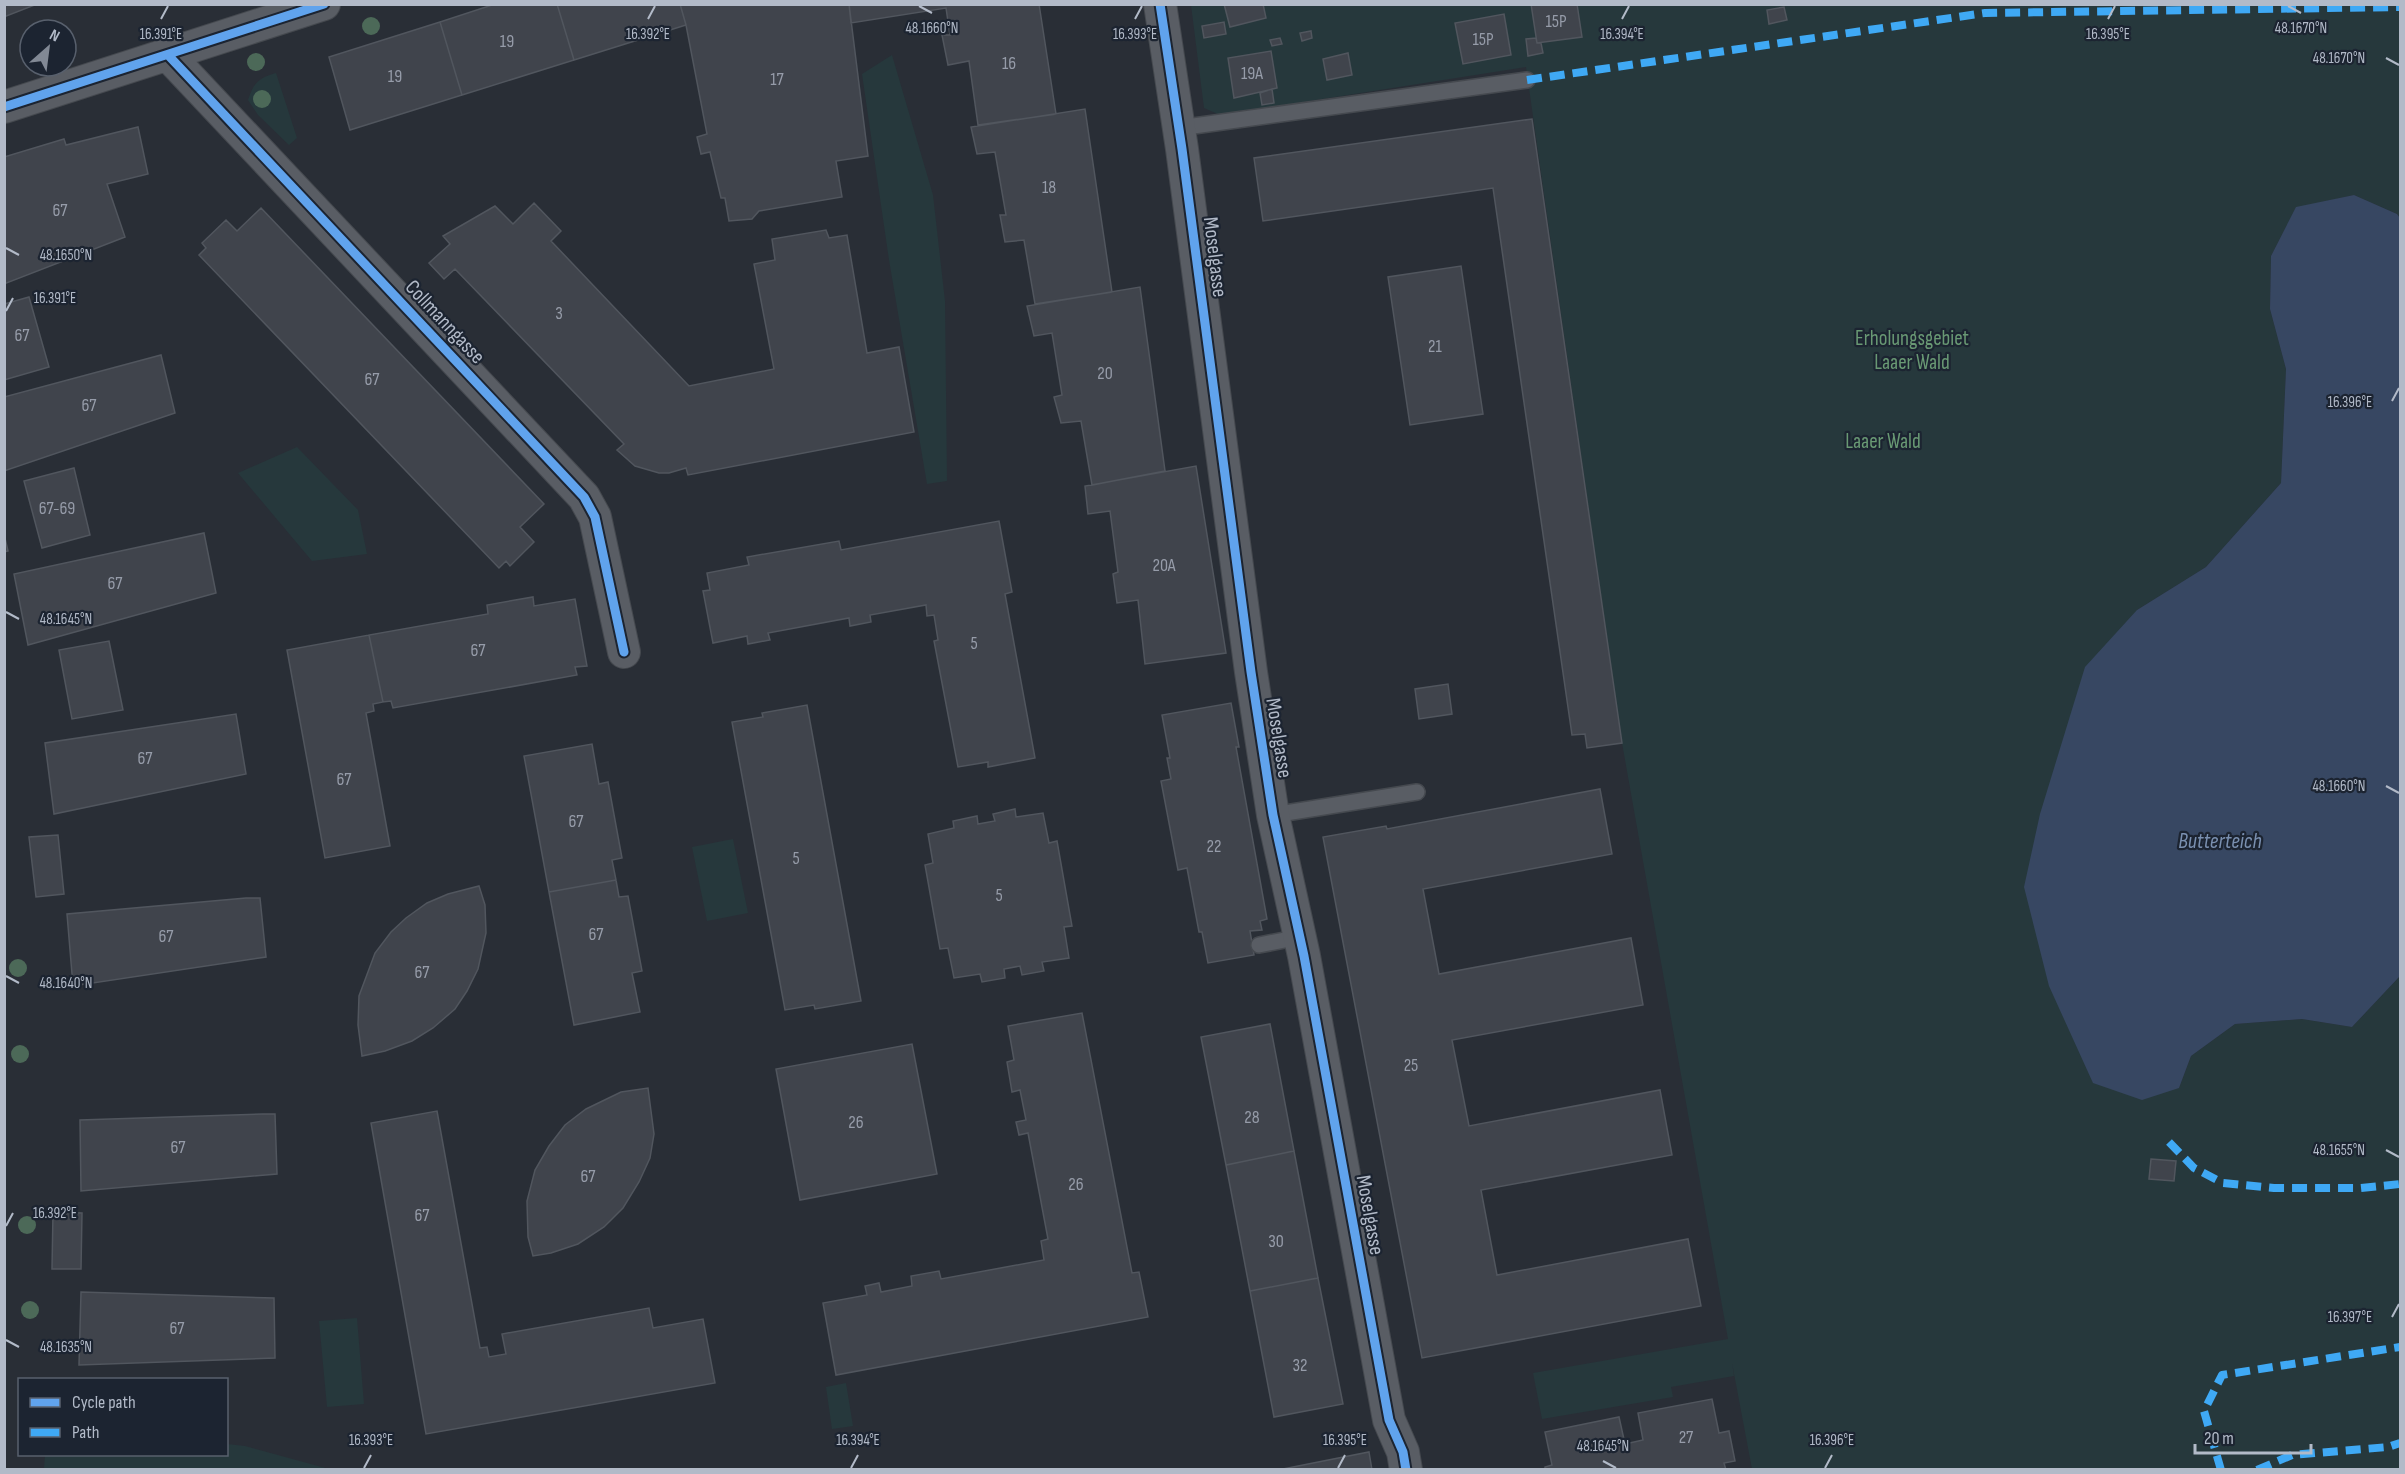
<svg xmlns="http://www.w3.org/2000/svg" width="2405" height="1474" font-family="'Sofia Sans Condensed',sans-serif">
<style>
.green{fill:#26383c}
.water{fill:#374762}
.building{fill:#40444c;stroke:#51565e;stroke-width:1.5}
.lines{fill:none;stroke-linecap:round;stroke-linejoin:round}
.lane-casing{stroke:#45494f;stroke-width:18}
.street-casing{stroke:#45494f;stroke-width:34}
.lane{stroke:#595d64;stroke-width:15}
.street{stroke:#595d64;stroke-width:32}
.quiet{stroke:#3fa9f5;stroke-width:8;stroke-dasharray:15 8;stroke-linecap:butt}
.cycleway-casing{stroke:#1c2431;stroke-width:13}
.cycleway{stroke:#60a3ed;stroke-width:9}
.tree{fill:#4c6958}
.ticks{fill:none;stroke:#b2bac8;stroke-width:2}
.labels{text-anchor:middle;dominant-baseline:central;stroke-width:4.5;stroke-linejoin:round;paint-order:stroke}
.number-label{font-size:18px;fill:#969ca9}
.street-label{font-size:21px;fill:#b2bac8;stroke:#1c2431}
.park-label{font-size:21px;fill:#699974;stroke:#1c2431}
.water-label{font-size:22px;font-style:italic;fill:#7a90b0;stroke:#1c2431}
.ticks-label{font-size:15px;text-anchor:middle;fill:#b2bac8;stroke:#1c2431;stroke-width:4.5;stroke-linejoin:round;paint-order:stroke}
</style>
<rect width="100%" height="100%" fill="#292e36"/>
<path class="green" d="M 1191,5 L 2400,5 L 2400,218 L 2397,214 L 2354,195 L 2296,208 L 2271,256 L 2270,309 L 2286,369 L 2281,483 L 2206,567 L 2137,610 L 2179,1088 L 2191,1056 L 2235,1024 L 2302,1019 L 2352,1027 L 2400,976 L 2400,1469 L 1752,1469 L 1732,1363 L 1734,1376 L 1671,1387 L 1673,1397 L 1542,1419 L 1533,1373 L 1728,1339 L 1622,743 L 1526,67 L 1220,115 L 1204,108 Z
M 892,55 L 933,195 L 945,301 L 947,481 L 927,484 L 889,260 L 862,74 Z
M 276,73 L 297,138 L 289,145 L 258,115 L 248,100 C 254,82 259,78 276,73 Z
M 297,447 L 358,510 L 367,554 L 312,561 L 238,473 Z
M 733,839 L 748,913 L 707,921 L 692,847 Z
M 357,1318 L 364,1404 L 327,1407 L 319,1321 Z
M 846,1383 L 853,1426 L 832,1429 L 826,1387 Z
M 227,1444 L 245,1446 L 329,1469 L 44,1469 L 45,1455 L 226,1454 Z"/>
<path class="water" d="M 2354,195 L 2397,214 L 2400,218 L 2400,976 L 2352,1027 L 2302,1019 L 2235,1024 L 2191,1056 L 2179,1088 L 2142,1100 L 2093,1083 L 2049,986 L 2024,887 L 2040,814 L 2085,667 L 2137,610 L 2206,567 L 2281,483 L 2286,369 L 2270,309 L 2271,256 L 2296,207 Z"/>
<path class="building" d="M 4,4 L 37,4 L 4,17 Z
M 495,4 L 557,4 L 574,60 L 462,95 L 440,22 Z
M 557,4 L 680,4 L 686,25 L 574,60 Z
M 680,4 L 849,4 L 868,156 L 836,161 L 842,197 L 759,211 L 752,219 L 729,221 L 725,198 L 721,198 L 710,152 L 701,154 L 697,137 L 707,134 L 686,25 Z
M 849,4 L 1039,4 L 1056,114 L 978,125 L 969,61 L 948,65 L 942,35 L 950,35 L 946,8 L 851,23 Z
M 1224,4 L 1263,4 L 1266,18 L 1230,27 Z
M 1531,4 L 1577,4 L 1582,37 L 1537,43 Z
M 1784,7 L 1787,20 L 1769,24 L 1767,10 Z
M 1504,14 L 1511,55 L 1463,64 L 1455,23 Z
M 440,22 L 462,95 L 350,130 L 329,57 Z
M 1224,22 L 1226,34 L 1204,38 L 1202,26 Z
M 1311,31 L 1312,38 L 1302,41 L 1300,33 Z
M 1280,38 L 1282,44 L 1272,46 L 1270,40 Z
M 1536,38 L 1537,43 L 1541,43 L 1543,53 L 1528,56 L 1526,39 Z
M 1271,51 L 1277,88 L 1234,98 L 1228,58 Z
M 1348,53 L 1352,75 L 1327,80 L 1323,59 Z
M 1272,89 L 1274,103 L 1262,105 L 1260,93 Z
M 1085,109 L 1112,292 L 1035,304 L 1024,240 L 1005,242 L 1000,215 L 1006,215 L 995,152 L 977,154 L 971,127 Z
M 1532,119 L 1622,743 L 1587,748 L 1585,734 L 1572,735 L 1493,188 L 1263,221 L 1254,158 Z
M 138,127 L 148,174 L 107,184 L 125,237 L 4,284 L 4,157 L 64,139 L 66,145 Z
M 534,203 L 561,231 L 551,241 L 689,386 L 774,369 L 754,264 L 775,260 L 772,239 L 826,230 L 829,238 L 847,235 L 867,353 L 899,347 L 914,432 L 688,475 L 686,468 L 669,473 L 659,473 L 635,466 L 617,450 L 624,444 L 455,269 L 444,279 L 429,263 L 450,244 L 443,236 L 495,206 L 513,224 Z
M 261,208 L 544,504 L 520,527 L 534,542 L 510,566 L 506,561 L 499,568 L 199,255 L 206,248 L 202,243 L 226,220 L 237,231 Z
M 1461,266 L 1483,414 L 1410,425 L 1388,277 Z
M 1140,287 L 1165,471 L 1092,485 L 1081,421 L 1061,423 L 1054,397 L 1062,395 L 1052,333 L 1034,336 L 1027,306 Z
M 29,297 L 49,367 L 4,380 L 4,304 Z
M 161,355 L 175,413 L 4,471 L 4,397 Z
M 1196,466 L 1226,653 L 1145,664 L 1138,600 L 1117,603 L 1113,574 L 1118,572 L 1110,511 L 1088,514 L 1085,486 Z
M 74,468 L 90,535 L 42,548 L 24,481 Z
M 999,521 L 1012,592 L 1005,594 L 1035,758 L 988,767 L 988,762 L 958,767 L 934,641 L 938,640 L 934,615 L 927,616 L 926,605 L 870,615 L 871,622 L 850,626 L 849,618 L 768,633 L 770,640 L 748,644 L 747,636 L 713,643 L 703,591 L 710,590 L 707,573 L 749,565 L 747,557 L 839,541 L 841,550 Z
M 204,533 L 216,593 L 28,645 L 14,574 Z
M 4,534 L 8,551 L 4,552 Z
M 533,597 L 534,606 L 575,599 L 587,666 L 575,667 L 577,675 L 393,708 L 391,701 L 383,702 L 369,635 L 488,614 L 487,605 Z
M 369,635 L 383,702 L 373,704 L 374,711 L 366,713 L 390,846 L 325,858 L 287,650 Z
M 109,641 L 123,710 L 72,719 L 59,650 Z
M 1448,684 L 1452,714 L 1419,719 L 1415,689 Z
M 1231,703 L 1239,747 L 1236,747 L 1267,919 L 1260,921 L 1262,930 L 1250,931 L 1254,955 L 1208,963 L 1202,932 L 1199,932 L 1187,868 L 1178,870 L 1161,781 L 1171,779 L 1167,758 L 1170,758 L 1162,715 Z
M 807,705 L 861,1001 L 815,1009 L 814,1005 L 785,1010 L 732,722 L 763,717 L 762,713 Z
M 236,714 L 246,774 L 54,814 L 45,743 Z
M 592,744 L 599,784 L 608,782 L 622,858 L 612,860 L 616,880 L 549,892 L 524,756 Z
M 1600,789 L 1612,854 L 1423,889 L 1439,974 L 1631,938 L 1643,1005 L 1452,1040 L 1469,1126 L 1660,1090 L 1672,1155 L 1481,1190 L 1497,1275 L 1688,1239 L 1701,1306 L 1422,1358 L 1323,837 L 1386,826 L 1387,829 Z
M 1015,809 L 1016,817 L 1043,813 L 1049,843 L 1057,841 L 1072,926 L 1064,927 L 1069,958 L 1042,962 L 1044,971 L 1022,975 L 1020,966 L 1004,969 L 1005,978 L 982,982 L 980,974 L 954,978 L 948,948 L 940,949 L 925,865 L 933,863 L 928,834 L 954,828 L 953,821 L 977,816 L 978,824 L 995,821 L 993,814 Z
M 58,835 L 64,894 L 36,897 L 29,837 Z
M 616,880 L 619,897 L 628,896 L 642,971 L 632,973 L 640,1012 L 574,1025 L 549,892 Z
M 479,886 L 485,905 L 486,933 L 478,969 L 467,991 L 455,1009 L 433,1028 L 412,1041 L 385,1051 L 362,1056 L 358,1025 L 359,996 L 375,953 L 391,932 L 406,918 L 427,903 L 448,894 Z
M 246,898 L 260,898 L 266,957 L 73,986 L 67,914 Z
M 1082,1013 L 1132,1273 L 1139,1272 L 1148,1317 L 836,1375 L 823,1303 L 867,1295 L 865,1286 L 879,1283 L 881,1292 L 912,1286 L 911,1276 L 939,1271 L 941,1279 L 1044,1260 L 1041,1241 L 1048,1239 L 1028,1133 L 1019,1135 L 1016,1122 L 1026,1120 L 1020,1090 L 1012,1092 L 1007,1062 L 1014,1060 L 1008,1026 Z
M 1270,1024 L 1294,1151 L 1226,1165 L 1201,1037 Z
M 912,1044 L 937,1174 L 800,1200 L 776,1069 Z
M 648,1088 L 654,1134 L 650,1158 L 639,1182 L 623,1208 L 604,1227 L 578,1244 L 551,1253 L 533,1256 L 528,1237 L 527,1201 L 535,1170 L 549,1146 L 565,1125 L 586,1109 L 621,1092 Z
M 437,1111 L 480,1348 L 487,1347 L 489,1357 L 506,1354 L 502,1334 L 649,1308 L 653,1328 L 703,1319 L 715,1383 L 426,1434 L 371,1123 Z
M 263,1114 L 275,1114 L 277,1174 L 81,1191 L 80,1120 Z
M 1294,1151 L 1318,1278 L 1250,1291 L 1226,1165 Z
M 2151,1159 L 2176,1161 L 2174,1181 L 2149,1179 Z
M 53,1212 L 82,1213 L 81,1269 L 52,1269 Z
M 1318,1278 L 1343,1404 L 1274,1417 L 1250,1291 Z
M 81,1292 L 274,1298 L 275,1358 L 79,1365 Z
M 1712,1399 L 1719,1433 L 1729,1431 L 1735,1461 L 1724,1463 L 1726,1470 L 1545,1470 L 1545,1467 L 1552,1465 L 1545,1432 L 1619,1417 L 1625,1444 L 1643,1440 L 1638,1413 Z
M 1369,1452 L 1372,1470 L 1278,1470 L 1293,1467 Z"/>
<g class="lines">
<g class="lane-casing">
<path id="lane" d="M 1179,128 L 1527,80
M 1273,815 L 1417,792
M 1259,945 L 1300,937"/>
</g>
<g class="street-casing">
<path id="street" d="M 1160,4 L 1182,149 L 1251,672 L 1273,815 L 1304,956 L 1389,1420 L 1403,1452 L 1406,1470
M 168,55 L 584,497 L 595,517 L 624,652
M 4,107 L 324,4"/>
</g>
<use href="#lane" class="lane"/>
<use href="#street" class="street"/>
<path class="quiet" d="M 1527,80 L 1985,13 L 2400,7
M 2169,1142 L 2194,1168 L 2223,1183 L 2274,1188 L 2361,1188 L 2400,1184
M 2221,1470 L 2204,1411 L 2222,1375 L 2400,1347
M 2257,1470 L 2292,1455 L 2388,1447 L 2400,1443"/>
<g class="cycleway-casing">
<path id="cycleway" d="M 1160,4 L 1182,149 L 1251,672 L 1273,815 L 1304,956 L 1389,1420 L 1403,1452 L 1406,1470
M 168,55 L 584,497 L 595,517 L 624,652
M 4,107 L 324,4"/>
</g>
<use href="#cycleway" class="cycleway"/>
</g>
<g class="tree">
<circle cx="371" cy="26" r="9"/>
<circle cx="256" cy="62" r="9"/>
<circle cx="262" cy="99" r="9"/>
<circle cx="18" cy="968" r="9"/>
<circle cx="20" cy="1054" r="9"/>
<circle cx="27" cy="1225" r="9"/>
<circle cx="30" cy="1310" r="9"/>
</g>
<path class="ticks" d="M 919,6 L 932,13M 2288,6 L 2301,13M 161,19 L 168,6M 648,19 L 655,6M 1135,19 L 1142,6M 1622,19 L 1629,6M 2108,19 L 2115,6M 2386,58 L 2399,65M 6,248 L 19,255M 6,311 L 13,298M 2392,401 L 2399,388M 6,612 L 19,619M 2386,786 L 2399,793M 6,976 L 19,983M 2386,1150 L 2399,1157M 6,1226 L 13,1213M 2392,1317 L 2399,1304M 6,1340 L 19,1347M 1603,1461 L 1616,1468M 364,1468 L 371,1455M 851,1468 L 858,1455M 1338,1468 L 1345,1455M 1825,1468 L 1832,1455"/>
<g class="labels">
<g class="number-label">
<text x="1556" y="21">15P</text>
<text x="1483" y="39">15P</text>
<text x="507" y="41">19</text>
<text x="1009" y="63">16</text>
<text x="1252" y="73">19A</text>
<text x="395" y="76">19</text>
<text x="777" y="79">17</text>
<text x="1049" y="187">18</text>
<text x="60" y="210">67</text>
<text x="559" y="313">3</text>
<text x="22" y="335">67</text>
<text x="1435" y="346">21</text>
<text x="1105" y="373">20</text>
<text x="372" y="379">67</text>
<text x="89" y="405">67</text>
<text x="57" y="508">67-69</text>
<text x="1164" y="565">20A</text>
<text x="115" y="583">67</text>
<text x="974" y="643">5</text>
<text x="478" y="650">67</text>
<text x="145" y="758">67</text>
<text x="344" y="779">67</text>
<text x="576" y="821">67</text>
<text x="1214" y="846">22</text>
<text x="796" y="858">5</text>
<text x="999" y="895">5</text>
<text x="596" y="934">67</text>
<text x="166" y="936">67</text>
<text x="422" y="972">67</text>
<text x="1411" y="1065">25</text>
<text x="1252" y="1117">28</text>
<text x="856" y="1122">26</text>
<text x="178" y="1147">67</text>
<text x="588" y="1176">67</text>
<text x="1076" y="1184">26</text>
<text x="422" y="1215">67</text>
<text x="1276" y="1241">30</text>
<text x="177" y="1328">67</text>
<text x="1300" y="1365">32</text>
<text x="1686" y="1437">27</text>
</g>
<g class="street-label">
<text transform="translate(1215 257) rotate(83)">Moselgasse</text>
<text transform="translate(445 322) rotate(47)">Collmanngasse</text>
<text transform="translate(1279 738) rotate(81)">Moselgasse</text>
<text transform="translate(1370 1215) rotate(80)">Moselgasse</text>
</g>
<g class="park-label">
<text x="1912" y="338">Erholungsgebiet<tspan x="1912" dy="24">Laaer Wald</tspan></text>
<text x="1883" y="441">Laaer Wald</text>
</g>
<g class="water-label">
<text x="2220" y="841">Butterteich</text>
</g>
</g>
<g class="ticks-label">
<text x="932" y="33">48.1660°N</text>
<text x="2301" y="33">48.1670°N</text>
<text x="161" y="39">16.391°E</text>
<text x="648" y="39">16.392°E</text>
<text x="1135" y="39">16.393°E</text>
<text x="1622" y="39">16.394°E</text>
<text x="2108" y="39">16.395°E</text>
<text x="2339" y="63">48.1670°N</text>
<text x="66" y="260">48.1650°N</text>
<text x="55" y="303">16.391°E</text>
<text x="2350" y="407">16.396°E</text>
<text x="66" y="624">48.1645°N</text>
<text x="2339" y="791">48.1660°N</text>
<text x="66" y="988">48.1640°N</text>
<text x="2339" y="1155">48.1655°N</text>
<text x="55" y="1218">16.392°E</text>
<text x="2350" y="1322">16.397°E</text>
<text x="66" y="1352">48.1635°N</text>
<text x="371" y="1445">16.393°E</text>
<text x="858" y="1445">16.394°E</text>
<text x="1345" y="1445">16.395°E</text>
<text x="1832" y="1445">16.396°E</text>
<text x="1603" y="1451">48.1645°N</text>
</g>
<rect width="2405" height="1474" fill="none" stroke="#b2bac8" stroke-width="12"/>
<rect x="18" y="1378" width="210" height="78" fill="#1c2431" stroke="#58606d" stroke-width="1.5"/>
<rect x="30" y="1398" width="30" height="9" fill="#60a3ed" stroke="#58606d" stroke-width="1.5"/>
<text x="72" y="1408" font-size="18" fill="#b2bac8">Cycle path</text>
<rect x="30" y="1428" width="30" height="9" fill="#3fa9f5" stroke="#58606d" stroke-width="1.5"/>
<text x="72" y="1438" font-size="18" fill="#b2bac8">Path</text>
<g transform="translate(48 48) rotate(28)"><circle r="28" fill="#1c2431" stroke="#58606d" stroke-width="1.5"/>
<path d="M0-4.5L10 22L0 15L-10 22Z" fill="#828995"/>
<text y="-9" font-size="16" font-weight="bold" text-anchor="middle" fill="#b2bac8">N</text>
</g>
<path d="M2195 1444v9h116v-9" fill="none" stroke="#b2bac8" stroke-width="3"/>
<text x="2204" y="1444" font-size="18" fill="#b2bac8" stroke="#1c2431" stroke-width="4.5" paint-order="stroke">20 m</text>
</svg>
